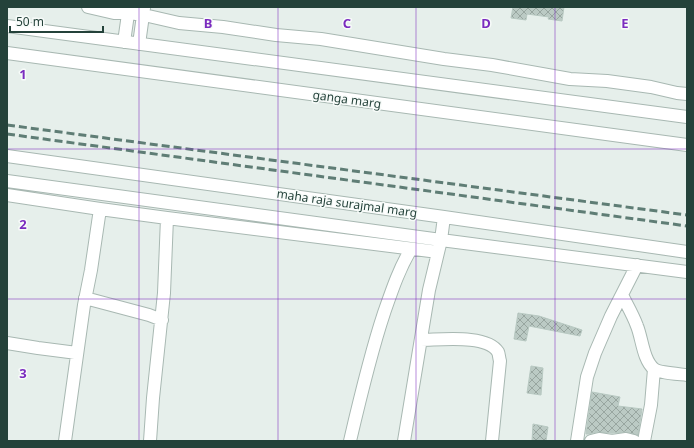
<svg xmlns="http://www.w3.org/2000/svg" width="694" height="448" font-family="'Noto Sans',sans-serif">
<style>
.building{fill:url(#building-cross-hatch);stroke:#b8c9c2}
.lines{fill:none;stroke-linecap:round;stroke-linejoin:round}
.minor-casing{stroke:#a8b8b2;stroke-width:14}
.minor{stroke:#fff;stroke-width:12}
.rail{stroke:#5f7d75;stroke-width:3;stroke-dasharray:8 4;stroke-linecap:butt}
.grid{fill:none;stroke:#7b2cbf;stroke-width:1;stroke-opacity:0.55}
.labels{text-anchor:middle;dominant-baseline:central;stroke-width:3;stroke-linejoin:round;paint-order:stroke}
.street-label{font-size:12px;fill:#24423a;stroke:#f7fbf9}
.grid-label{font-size:13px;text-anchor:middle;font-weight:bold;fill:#7b2cbf;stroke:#f7fbf9;stroke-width:3;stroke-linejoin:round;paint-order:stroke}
</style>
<defs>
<pattern id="building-cross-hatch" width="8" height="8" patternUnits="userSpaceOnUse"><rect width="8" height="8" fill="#bbcac4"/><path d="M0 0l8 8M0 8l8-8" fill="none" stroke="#98a6a0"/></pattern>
</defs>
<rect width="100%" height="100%" fill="#e6efeb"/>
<path class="building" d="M 513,7 L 564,7 L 562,21 L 548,19 L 549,17 L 527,14 L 526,20 L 511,18 Z
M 518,313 L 539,316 L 582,330 L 580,336 L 529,326 L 526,341 L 514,339 Z
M 531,366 L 543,368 L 541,395 L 527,393 Z
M 592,392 L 620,397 L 618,406 L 642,409 L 638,435 L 625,432 L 612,433 L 597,432 L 588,434 L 586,434 Z
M 533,424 L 548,427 L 546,441 L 532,441 Z"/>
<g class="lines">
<g class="minor-casing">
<path id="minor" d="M 88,7 L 114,13 L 129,13 L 144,15 L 179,23 L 223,27 L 276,35 L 321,39 L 444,59 L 492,65 L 570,79 L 607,81 L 651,87 L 677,93 L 687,94
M 7,26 L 687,117
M 124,42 L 129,7
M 139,44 L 144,8
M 7,53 L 687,145
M 7,156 L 444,217 L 687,252
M 7,181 L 441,240 L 687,272
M 7,195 L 100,209 L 167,218 L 438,252
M 622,295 C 627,305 633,315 637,326 C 642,338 643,360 654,369 C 659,373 679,374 687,375
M 85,298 L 149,315 L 162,320
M 421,340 C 440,340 487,334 498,352 C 499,354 499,358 500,361 L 492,441
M 7,343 L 38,348 L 77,353
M 65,441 L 84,305 L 91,270 L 100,209
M 150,441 L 153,398 L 164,293 L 167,218
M 350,441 C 360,398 370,355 384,313 C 392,290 399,269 411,249
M 404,441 L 429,290 L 441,240 L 444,217
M 577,441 L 587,377 L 595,353 L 611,316 L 637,265
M 591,441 L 599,439 L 612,441 L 626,439 L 634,441
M 644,441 L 651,405 L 654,369"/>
</g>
<use href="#minor" class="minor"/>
<path class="rail" d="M 7,125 L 687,215
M 7,134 L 687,226"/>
</g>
<path class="grid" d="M 139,7 L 139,441M 278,7 L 278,441M 416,7 L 416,441M 555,7 L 555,441M 7,149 L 687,149M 7,299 L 687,299"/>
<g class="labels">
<g class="street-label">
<text transform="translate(347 99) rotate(8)">ganga marg</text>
<text transform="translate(347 203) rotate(8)">maha raja surajmal marg</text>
</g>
</g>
<g class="grid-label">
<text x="208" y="28">B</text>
<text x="347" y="28">C</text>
<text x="486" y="28">D</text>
<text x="625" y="28">E</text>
<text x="23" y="79">1</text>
<text x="23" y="229">2</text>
<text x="23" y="378">3</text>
</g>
<rect width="694" height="448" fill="none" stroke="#24423a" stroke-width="16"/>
<path d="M10 26v6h93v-6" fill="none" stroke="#24423a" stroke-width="2"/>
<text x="16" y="26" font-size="12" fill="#24423a" stroke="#f7fbf9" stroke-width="3" paint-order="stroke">50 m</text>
</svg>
